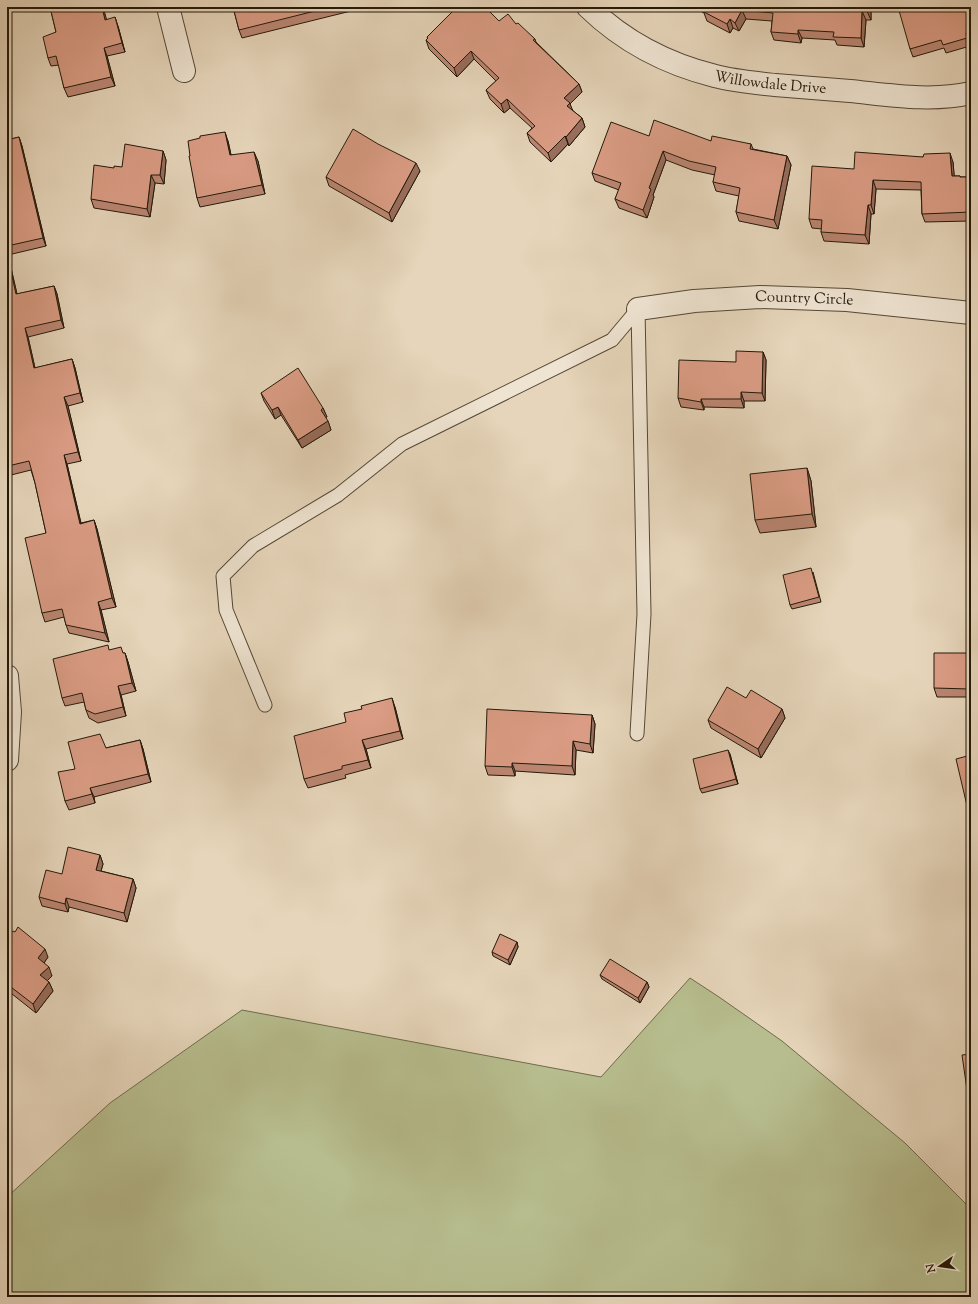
<svg xmlns="http://www.w3.org/2000/svg" width="978" height="1304" font-family="'Sorts Mill Goudy',serif">
<style>
.green{fill:#b7bd8e;stroke:#6e6b4c}
.lines{fill:none;stroke-linecap:round;stroke-linejoin:round}
.lane-casing{stroke:#544836;stroke-width:15}
.street-casing{stroke:#544836;stroke-width:24}
.lane{stroke:#efe4d2;stroke-width:13}
.street{stroke:#efe4d2;stroke-width:22}
.wall{fill:#bb8672;stroke:#24190a}
.shaded-wall{fill:#996d5c;stroke:#24190a}
.building{fill:#da9c84;stroke:#24190a}
.labels{text-anchor:middle;dominant-baseline:central;stroke-width:4;stroke-linejoin:round;paint-order:stroke}
.street-label{font-size:15px;fill:#24190a;stroke:#efe4d2}
</style>
<rect width="100%" height="100%" fill="#e6d5ba"/>
<filter id="stains"><feTurbulence type="fractalNoise" baseFrequency=".005" numOctaves="4"/><feColorMatrix values="0 0 0 0 .2 0 0 0 0 .09 0 0 0 0 .02 0 0 0 .5 -.17"/></filter>
<radialGradient id="worn" r=".72"><stop offset=".6" stop-color="#630" stop-opacity="0"/><stop offset="1" stop-color="#630" stop-opacity=".3"/></radialGradient>
<path class="green" d="M 690,978 L 719,997 L 782,1041 L 905,1143 L 970,1208 L 971,1210 L 971,1297 L 7,1297 L 7,1197 L 110,1103 L 242,1010 L 601,1077 Z"/>
<g class="lines">
<g class="lane-casing">
<path id="lane" d="M 265,705 L 226,610 L 223,576 L 253,546 L 338,495 L 402,444 L 612,340 L 638,309
M 637,734 L 644,614 L 638,309"/>
</g>
<g class="street-casing">
<g id="street">
<path d="M 168,7 L 184,71"/>
<path id="s1" d="M 588,7 C 623,41 667,64 715,76 C 734,81 755,83 775,85 C 800,87 825,89 850,91 C 890,95 931,102 971,93"/>
<path id="s2" d="M 638,309 L 694,301 L 760,297 L 847,300 L 971,313"/>
<path d="M 7,676 L 10,712 L 7,760"/>
</g>
</g>
<use href="#lane" class="lane"/>
<use href="#street" class="street"/>
</g>
<path class="wall" d="M 50,7 L 103,7 L 106,19 L 118,26 L 125,52 L 107,56 L 115,86 L 68,97 L 64,88 L 59,65 L 51,66 L 48,58 L 56,32 Z
M 233,7 L 354,7 L 355,10 L 242,38 L 239,30 Z
M 693,7 L 871,7 L 871,20 L 866,20 L 864,47 L 837,45 L 835,40 L 802,38 L 801,43 L 774,40 L 771,32 L 772,21 L 746,19 L 739,31 L 733,28 L 730,33 L 707,21 L 704,13 Z
M 971,7 L 971,41 L 969,41 L 970,46 L 946,53 L 944,48 L 913,57 L 910,49 Z
M 499,21 L 516,24 L 535,39 L 536,42 L 579,84 L 582,92 L 570,104 L 572,110 L 582,118 L 585,127 L 569,146 L 568,144 L 551,162 L 530,142 L 527,133 L 532,128 L 510,108 L 504,113 L 490,99 L 486,90 L 496,81 L 474,59 L 457,77 L 429,49 L 426,40 L 428,39 L 427,37 Z
M 649,136 L 751,144 L 753,149 L 787,156 L 791,165 L 778,229 L 739,221 L 736,212 L 739,196 L 716,191 L 713,182 L 715,175 L 692,170 L 666,160 L 653,195 L 654,197 L 647,218 L 619,208 L 615,199 L 619,190 L 595,181 L 592,173 Z
M 19,137 L 22,146 L 46,246 L 8,255 L 17,294 L 54,286 L 57,294 L 64,328 L 28,337 L 35,368 L 72,359 L 75,368 L 83,402 L 68,406 L 81,461 L 67,464 L 81,523 L 94,520 L 97,529 L 116,607 L 101,610 L 109,642 L 69,633 L 66,625 L 64,617 L 45,622 L 42,613 L 46,533 L 35,483 L 31,470 L 11,475 L 7,462 L 7,140 Z
M 228,141 L 231,155 L 258,161 L 265,194 L 200,207 L 197,198 L 190,156 Z
M 163,151 L 166,160 L 164,184 L 155,183 L 150,217 L 94,208 L 91,199 L 122,167 Z
M 923,157 L 953,162 L 954,176 L 960,176 L 960,177 L 971,177 L 971,221 L 925,222 L 922,214 L 921,190 L 876,189 L 874,214 L 871,214 L 869,244 L 824,241 L 821,232 L 822,229 L 812,228 L 809,219 L 854,169 Z
M 420,171 L 392,222 L 329,186 L 326,177 Z
M 763,352 L 766,360 L 765,401 L 744,401 L 744,408 L 704,407 L 704,410 L 681,407 L 678,398 L 736,362 Z
M 261,393 L 323,408 L 327,417 L 325,418 L 328,421 L 331,430 L 302,448 L 281,415 L 275,419 L 264,401 Z
M 807,468 L 811,481 L 816,527 L 760,533 L 755,520 Z
M 813,572 L 821,602 L 792,609 L 790,605 Z
M 110,650 L 123,653 L 125,653 L 128,662 L 136,691 L 121,695 L 126,716 L 98,723 L 89,718 L 86,710 L 84,702 L 65,706 L 62,698 Z
M 971,656 L 971,697 L 937,697 L 934,688 Z
M 746,698 L 782,709 L 785,718 L 761,758 L 711,728 L 708,720 Z
M 395,707 L 403,739 L 366,749 L 371,768 L 345,775 L 346,778 L 308,788 L 304,779 L 346,722 Z
M 592,715 L 595,724 L 593,753 L 576,750 L 575,775 L 515,771 L 515,776 L 488,775 L 485,766 Z
M 140,740 L 143,749 L 151,782 L 94,797 L 95,803 L 69,810 L 65,801 L 75,769 L 106,748 Z
M 730,754 L 738,784 L 702,793 L 700,789 Z
M 971,755 L 971,817 L 968,810 Z
M 100,855 L 103,864 L 101,871 L 133,879 L 136,888 L 127,922 L 69,907 L 68,912 L 42,906 L 39,897 L 62,874 Z
M 7,938 L 48,957 L 44,963 L 52,976 L 47,981 L 49,982 L 53,991 L 36,1013 L 7,990 Z
M 517,942 L 518,947 L 510,965 L 493,956 L 492,952 Z
M 600,975 L 647,982 L 649,987 L 640,1003 L 602,979 Z
M 971,1054 L 971,1098 L 970,1099 L 967,1090 Z"/>
<path class="shaded-wall" d="M 102,7 L 103,7 L 109,28 L 105,20 Z
M 868,7 L 871,7 L 871,20 L 867,11 Z
M 742,10 L 746,19 L 739,31 L 735,23 Z
M 862,11 L 866,20 L 864,47 L 861,38 Z
M 115,17 L 118,26 L 125,52 L 122,43 Z
M 730,19 L 733,28 L 730,33 L 727,24 Z
M 798,30 L 802,38 L 801,43 L 798,34 Z
M 104,48 L 107,56 L 115,86 L 111,77 Z
M 471,51 L 474,59 L 457,77 L 454,68 Z
M 579,84 L 582,92 L 570,104 L 573,111 L 571,114 L 564,98 Z
M 507,99 L 510,108 L 504,113 L 501,104 Z
M 582,118 L 585,127 L 569,146 L 566,137 Z
M 225,132 L 228,141 L 233,164 L 230,155 Z
M 565,136 L 568,144 L 551,162 L 548,153 Z
M 19,137 L 22,146 L 46,246 L 43,238 Z
M 163,151 L 166,160 L 164,184 L 160,175 Z
M 663,151 L 666,160 L 653,195 L 654,197 L 647,218 L 643,210 L 649,188 Z
M 254,152 L 258,161 L 265,194 L 262,185 Z
M 950,153 L 953,162 L 955,184 L 952,176 Z
M 787,156 L 791,165 L 778,229 L 774,220 Z
M 416,163 L 420,171 L 392,222 L 389,213 Z
M 151,175 L 155,183 L 150,217 L 147,209 Z
M 873,180 L 876,189 L 874,214 L 871,205 Z
M 868,205 L 871,214 L 869,244 L 865,235 Z
M 7,251 L 8,255 L 19,303 L 16,294 L 7,254 Z
M 54,286 L 57,294 L 64,328 L 61,320 Z
M 25,328 L 28,337 L 37,377 L 34,368 Z
M 763,352 L 766,360 L 765,401 L 762,393 Z
M 72,359 L 75,368 L 83,402 L 80,393 Z
M 741,392 L 744,401 L 744,408 L 741,399 Z
M 64,397 L 68,406 L 81,461 L 78,452 Z
M 701,399 L 704,407 L 704,410 L 701,402 Z
M 278,407 L 281,415 L 275,419 L 272,410 Z
M 323,408 L 327,417 L 324,419 L 321,410 Z
M 328,421 L 331,430 L 302,448 L 298,440 Z
M 64,455 L 67,464 L 83,532 L 80,524 Z
M 807,468 L 811,481 L 816,527 L 812,514 Z
M 94,520 L 97,529 L 116,607 L 112,598 Z
M 98,602 L 101,610 L 109,642 L 105,633 Z
M 125,653 L 128,662 L 136,691 L 132,683 Z
M 970,653 L 971,656 L 971,692 L 970,689 Z
M 118,686 L 121,695 L 126,716 L 123,707 Z
M 392,698 L 395,707 L 403,739 L 400,731 Z
M 782,709 L 785,718 L 761,758 L 758,749 Z
M 592,715 L 595,724 L 593,753 L 590,744 Z
M 140,740 L 143,749 L 151,782 L 148,774 Z
M 362,740 L 366,749 L 371,768 L 368,760 Z
M 573,741 L 576,750 L 575,775 L 572,766 Z
M 728,750 L 730,754 L 738,784 L 736,779 Z
M 512,763 L 515,771 L 515,776 L 512,767 Z
M 90,788 L 94,797 L 95,803 Z
M 100,855 L 103,864 L 99,878 L 96,870 Z
M 133,879 L 136,888 L 127,922 L 124,913 Z
M 66,898 L 69,907 L 68,912 L 65,904 Z
M 517,942 L 518,947 L 510,965 L 508,960 Z
M 45,949 L 48,957 L 41,967 L 38,958 Z
M 49,967 L 52,976 L 44,984 L 40,975 Z
M 49,982 L 53,991 L 36,1013 L 33,1004 Z
M 647,982 L 649,987 L 640,1003 L 638,998 Z"/>
<path class="building" d="M 50,7 L 102,7 L 105,20 L 115,17 L 122,43 L 104,48 L 111,77 L 64,88 L 56,56 L 48,58 L 43,37 L 56,32 Z
M 233,7 L 331,7 L 239,30 Z
M 457,7 L 485,7 L 499,21 L 508,14 L 516,24 L 518,23 L 535,39 L 533,40 L 579,84 L 564,98 L 570,103 L 567,106 L 582,118 L 566,137 L 565,136 L 548,153 L 527,133 L 535,126 L 507,99 L 501,104 L 486,90 L 499,78 L 471,51 L 454,68 L 426,40 L 428,38 L 427,37 Z
M 705,7 L 868,7 L 867,11 L 862,11 L 861,38 L 833,37 L 834,32 L 798,30 L 798,34 L 771,32 L 773,13 L 742,10 L 735,23 L 730,19 L 727,24 L 704,12 L 706,8 Z
M 898,7 L 971,7 L 971,31 L 966,33 L 967,38 L 943,45 L 941,40 L 910,49 Z
M 654,120 L 711,141 L 712,136 L 751,144 L 750,149 L 787,156 L 774,220 L 736,212 L 740,188 L 713,182 L 716,167 L 689,161 L 663,151 L 649,188 L 651,189 L 643,210 L 615,199 L 621,183 L 592,173 L 611,122 L 649,136 Z
M 353,129 L 378,144 L 416,163 L 389,213 L 326,177 Z
M 225,132 L 230,155 L 254,152 L 262,185 L 197,198 L 189,156 L 190,156 L 188,141 L 200,138 L 200,136 Z
M 19,137 L 43,238 L 7,246 L 7,140 Z
M 125,144 L 163,151 L 160,175 L 151,175 L 147,209 L 91,199 L 94,165 L 114,168 L 114,166 L 122,167 Z
M 855,152 L 923,157 L 924,154 L 950,153 L 952,176 L 960,176 L 960,177 L 971,177 L 971,212 L 922,214 L 921,182 L 873,180 L 871,205 L 868,205 L 865,235 L 821,232 L 822,220 L 809,219 L 812,166 L 854,169 Z
M 7,254 L 16,294 L 54,286 L 61,320 L 25,328 L 34,368 L 72,359 L 80,393 L 64,397 L 78,452 L 64,455 L 80,524 L 94,520 L 112,598 L 98,602 L 105,633 L 66,625 L 62,609 L 42,613 L 25,538 L 46,533 L 35,483 L 29,461 L 8,466 L 7,462 Z
M 736,351 L 763,352 L 762,393 L 741,392 L 741,399 L 701,399 L 701,402 L 678,398 L 679,360 L 736,362 Z
M 298,368 L 323,408 L 321,410 L 328,421 L 298,440 L 278,407 L 272,410 L 261,393 Z
M 807,468 L 812,514 L 755,520 L 750,474 Z
M 811,568 L 819,597 L 790,605 L 783,575 Z
M 108,645 L 109,650 L 121,647 L 123,653 L 125,653 L 132,683 L 118,686 L 123,707 L 95,714 L 86,710 L 82,693 L 62,698 L 53,659 Z
M 934,653 L 970,653 L 970,689 L 934,688 Z
M 727,687 L 746,698 L 751,690 L 782,709 L 758,749 L 708,720 Z
M 392,698 L 400,731 L 362,740 L 368,760 L 342,766 L 342,769 L 304,779 L 294,736 L 346,722 L 344,713 L 362,709 L 361,706 Z
M 487,709 L 592,715 L 590,744 L 573,741 L 572,766 L 512,763 L 512,767 L 485,766 Z
M 100,734 L 106,748 L 140,740 L 148,774 L 90,788 L 92,794 L 65,801 L 58,772 L 75,769 L 68,742 Z
M 728,750 L 736,779 L 700,789 L 693,759 Z
M 971,755 L 971,809 L 968,810 L 956,759 Z
M 68,847 L 100,855 L 96,870 L 133,879 L 124,913 L 66,898 L 65,904 L 39,897 L 46,870 L 62,874 Z
M 18,927 L 45,949 L 38,958 L 49,967 L 40,975 L 49,982 L 33,1004 L 7,984 L 7,938 L 13,931 L 15,932 Z
M 500,934 L 517,942 L 508,960 L 492,952 Z
M 610,959 L 647,982 L 638,998 L 600,975 Z
M 971,1054 L 971,1089 L 967,1090 L 962,1055 Z"/>
<g class="labels">
<g class="street-label">
<text stroke="none"><textPath href="#s1" startOffset="202">Willowdale Drive</textPath></text>
<text stroke="none"><textPath href="#s2" startOffset="167">Country Circle</textPath></text>
</g>
</g>
<rect width="978" height="1304" fill="none" stroke="#e6d5ba" stroke-width="24"/>
<rect x="8" y="8" width="962" height="1288" fill="none" stroke="#24190a" stroke-width="2"/>
<rect x="12" y="12" width="954" height="1280" fill="none" stroke="#24190a"/>
<g transform="translate(940 1266) rotate(257)" stroke="#efe4d2" stroke-width="3" paint-order="stroke">
<path d="M0-3L7 15L0 10L-7 15Z" fill="#24190a"/>
<text y="-6" font-size="11" font-weight="bold" text-anchor="middle" fill="#24190a">N</text>
</g>
<rect width="100%" height="100%" filter="url(#stains)"/>
<rect width="100%" height="100%" fill="url(#worn)"/>
</svg>
